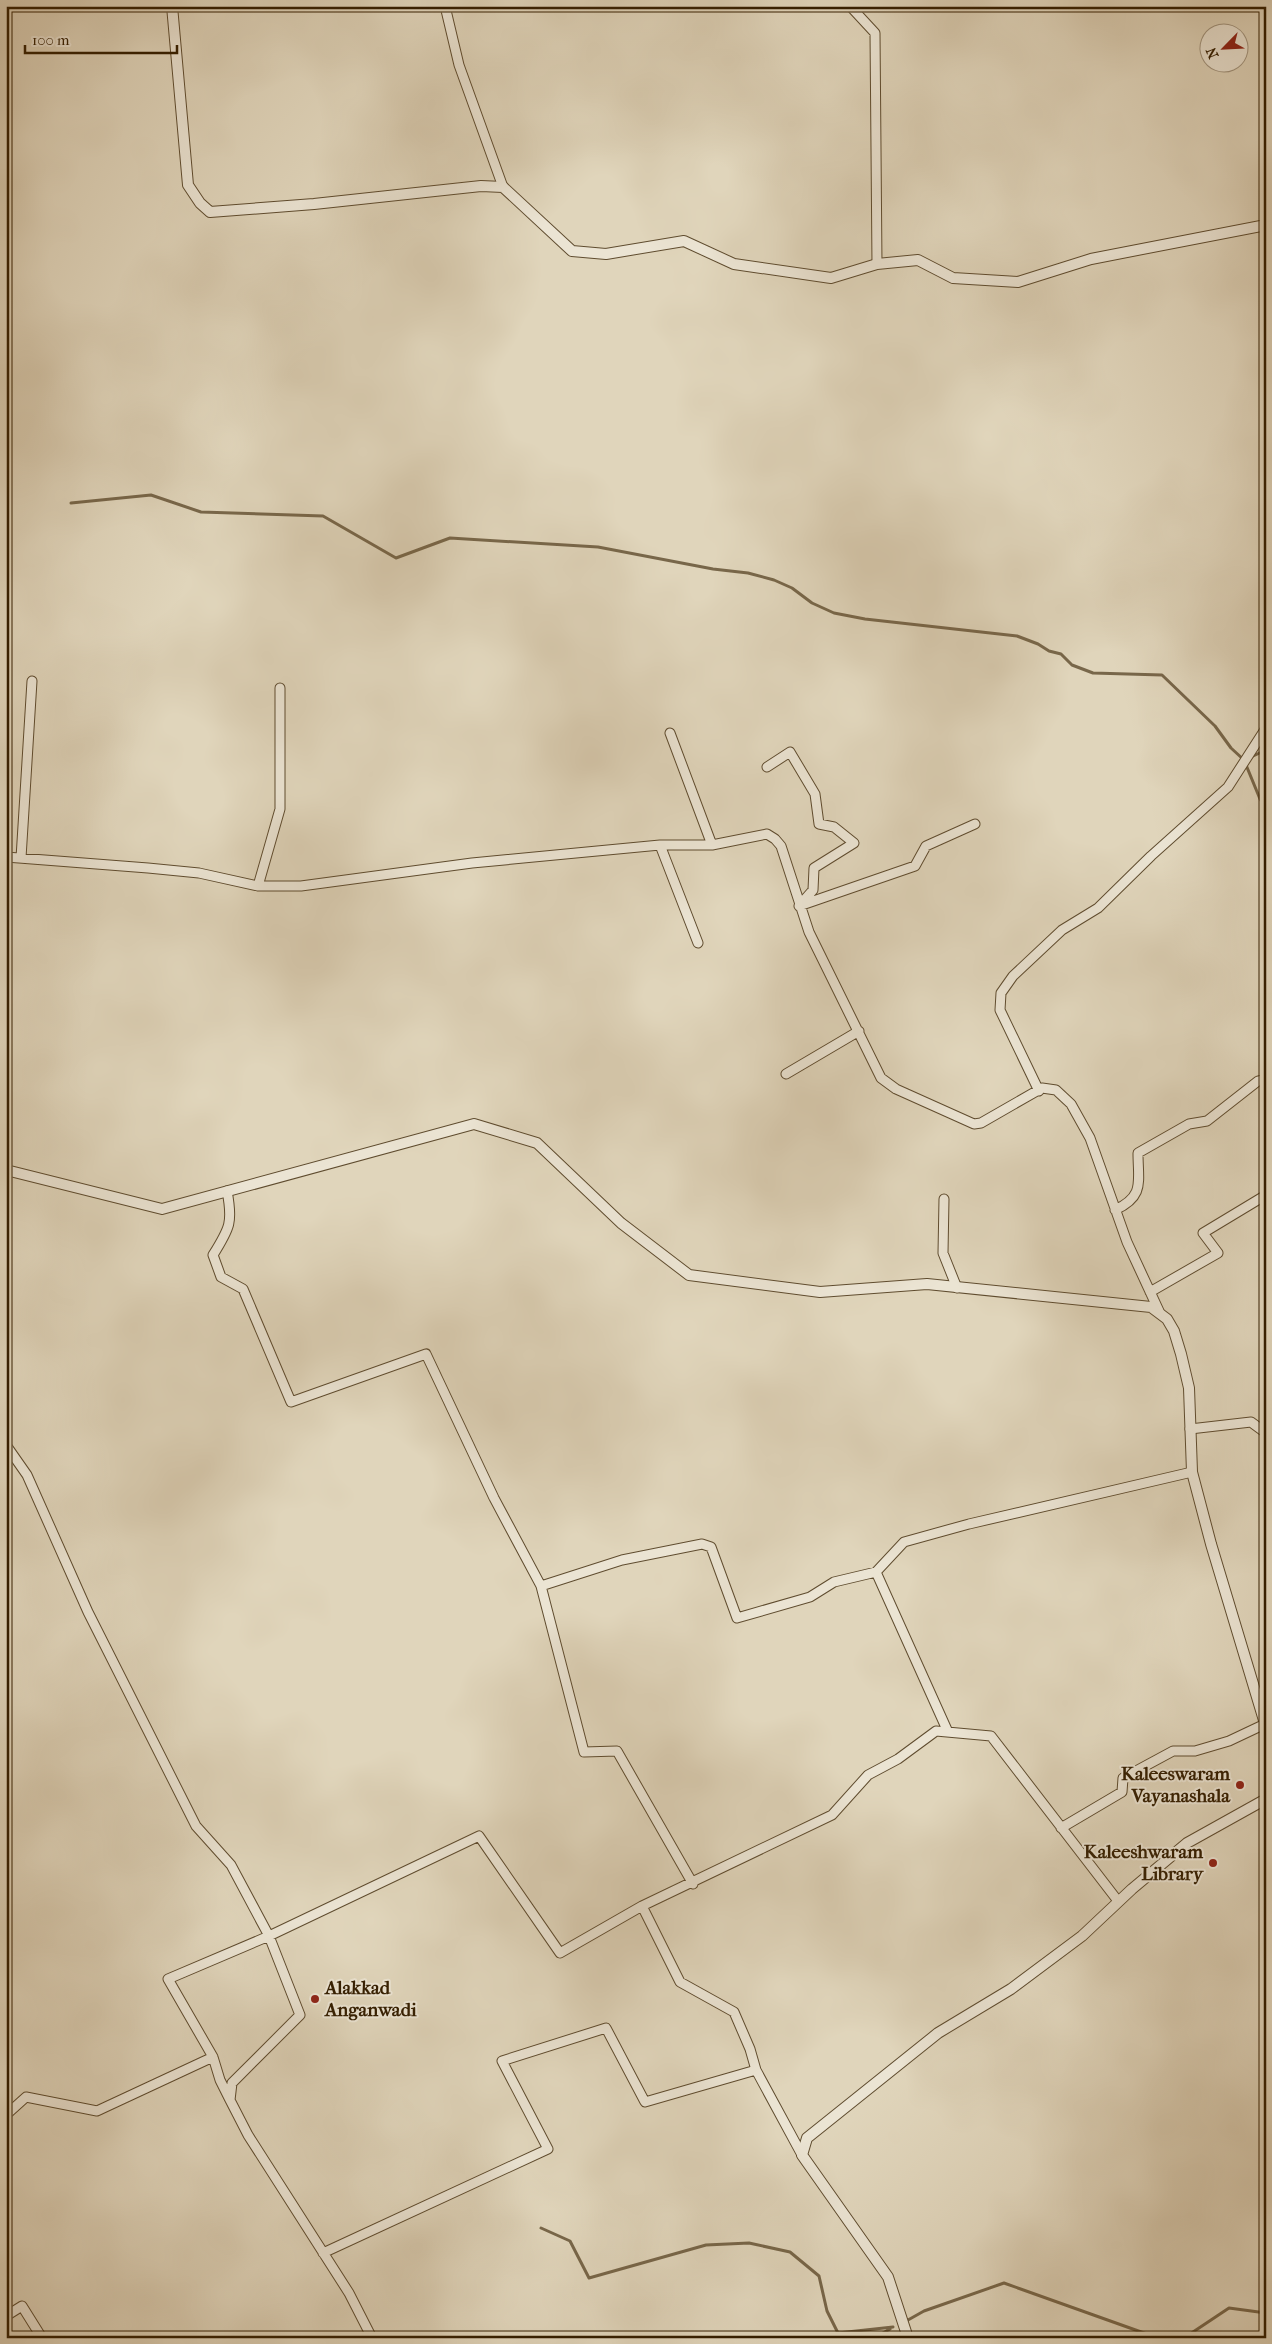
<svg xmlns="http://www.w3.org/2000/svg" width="1272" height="2344" font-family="'IM FELL French Canon',serif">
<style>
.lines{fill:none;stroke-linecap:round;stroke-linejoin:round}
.stream{stroke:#78674a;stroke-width:3}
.minor-casing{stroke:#5f4c2f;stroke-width:11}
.tertiary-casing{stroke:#5f4c2f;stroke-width:12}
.minor{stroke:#ebe4d3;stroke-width:9}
.tertiary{stroke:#ebe4d3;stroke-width:10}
.poi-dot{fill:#8f2418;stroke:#ebe4d3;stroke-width:2}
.labels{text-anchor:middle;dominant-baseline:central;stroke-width:4;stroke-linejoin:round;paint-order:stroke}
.poi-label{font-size:19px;font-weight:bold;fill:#341e00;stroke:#ebe4d3;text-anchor:end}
</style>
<rect width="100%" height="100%" fill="#e0d5bb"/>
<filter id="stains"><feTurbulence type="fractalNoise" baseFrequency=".004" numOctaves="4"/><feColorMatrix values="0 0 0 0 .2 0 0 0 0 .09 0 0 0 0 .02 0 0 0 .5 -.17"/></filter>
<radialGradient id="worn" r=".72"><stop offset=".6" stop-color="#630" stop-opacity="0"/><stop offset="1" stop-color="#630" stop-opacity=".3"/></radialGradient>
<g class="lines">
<path class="stream" d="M 71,503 L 151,495 L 201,512 L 323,516 L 396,558 L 450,538 L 598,547 L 713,569 L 748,573 L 774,580 L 792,588 L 812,603 L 834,613 L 865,619 L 1017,636 L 1038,644 L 1049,651 L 1061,654 L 1072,665 L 1093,673 L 1162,675 L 1215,726 L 1231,748 L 1244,760 L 1260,799 L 1266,807
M 1251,757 L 1266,750
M 541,2228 L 570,2241 L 589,2278 L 706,2245 L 749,2243 L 790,2252 L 819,2276 L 827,2311 L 838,2333 L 893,2327
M 908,2320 L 924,2311 L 1004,2283 L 1158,2338
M 874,2338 L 890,2329
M 1184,2338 L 1229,2308 L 1266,2313"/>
<g class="minor-casing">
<path id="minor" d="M 445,6 L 459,65 L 503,187
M 850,6 L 875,33 L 877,264
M 670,733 L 712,845
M 767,767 L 790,752 L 815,794 L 819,824 L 834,827 L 854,843 L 814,868 L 813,890 L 799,906
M 660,845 L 698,943
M 6,857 L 148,868 L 199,873 L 258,886 L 301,886 L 472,863 L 660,845 L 712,845 L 767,834 L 775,839 L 781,846 L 809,932 L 881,1078 L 896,1089 L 974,1124 L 981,1123 L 1042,1088 L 1056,1090 L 1071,1104 L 1090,1138 L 1127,1242 L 1159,1311
M 21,858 L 32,681
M 258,886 L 280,809 L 280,688
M 799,906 L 915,866 L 926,846 L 975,824
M 786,1074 L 859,1031
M 1039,1091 L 1000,1010 L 1001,993 L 1013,976 L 1062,930 L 1098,908 L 1151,856 L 1228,787 L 1266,728
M 227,1191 C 233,1222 230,1228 213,1255 L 221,1277 L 243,1289 L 291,1402 L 426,1354 L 494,1498 L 541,1586 L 622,1560 L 702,1544 L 711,1547 L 737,1618 L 810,1597 L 834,1582 L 876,1572 L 904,1542 L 969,1524 L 1192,1472
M 944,1199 L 943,1253 L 957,1288
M 1115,1210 C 1145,1196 1138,1182 1138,1153 L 1189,1124 L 1207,1121 L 1258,1081 L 1266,1079
M 1150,1292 L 1218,1253 L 1203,1233 L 1266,1195
M 1190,1429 L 1251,1422 L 1266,1433
M 6,1445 L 27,1475 L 88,1612 L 196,1826 L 231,1865 L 269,1936 L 300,2015 L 232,2083 L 230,2100 L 248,2135 L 349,2293 L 372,2338
M 876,1572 L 948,1732
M 541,1586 L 584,1752 L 617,1751 L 693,1884
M 1061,1828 L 1122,1792 L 1123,1778 L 1173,1751 L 1195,1751 L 1229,1741 L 1265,1724
M 213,2057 L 220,2080 L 230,2100
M 6,2115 L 26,2097 L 97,2111 L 213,2057 L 168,1979 L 269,1936 L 479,1836 L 560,1953 L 642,1906
M 802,2155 L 756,2070 L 750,2049 L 734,2012 L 680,1982 L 642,1906 L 832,1815 L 868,1775 L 898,1759 L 936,1731 L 991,1736 L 1118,1901
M 323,2253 L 548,2149 L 502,2061 L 606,2028 L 645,2102 L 756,2070
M 6,2316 L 22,2306 L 42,2338"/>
</g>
<g class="tertiary-casing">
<path id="tertiary" d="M 172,6 L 188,185 L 200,203 L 210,212 L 314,204 L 481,186 L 503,187 L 572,251 L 606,254 L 684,241 L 734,264 L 831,278 L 877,264 L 918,260 L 953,278 L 1018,282 L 1091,259 L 1266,225
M 6,1170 L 162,1209 L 474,1124 L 537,1143 L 621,1223 L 689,1275 L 820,1292 L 927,1284 L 1151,1307 L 1167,1319 L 1174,1331 L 1181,1354 L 1189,1388 L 1192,1472 L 1211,1544 L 1266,1727
M 908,2338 L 888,2277 L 802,2155 L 807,2138 L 938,2033 L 1011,1989 L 1082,1936 L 1132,1889 L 1187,1843 L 1266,1799"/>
</g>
<use href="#minor" class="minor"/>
<use href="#tertiary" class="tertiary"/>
</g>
<g class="poi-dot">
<circle cx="1240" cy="1785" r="5"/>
<circle cx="1213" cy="1863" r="5"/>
<circle cx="315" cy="1999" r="5"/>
</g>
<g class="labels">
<g class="poi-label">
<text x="1230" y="1774">Kaleeswaram<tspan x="1230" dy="22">Vayanashala</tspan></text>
<text x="1203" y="1852">Kaleeshwaram<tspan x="1203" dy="22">Library</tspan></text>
<text x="325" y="1988" text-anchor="start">Alakkad<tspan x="325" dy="22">Anganwadi</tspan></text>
</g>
</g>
<rect width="1272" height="2344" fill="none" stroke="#e0d5bb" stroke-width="25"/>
<rect x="8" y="8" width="1257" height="2329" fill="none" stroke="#341e00" stroke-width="2.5"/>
<rect x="12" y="12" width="1247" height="2319" fill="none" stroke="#341e00"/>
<g transform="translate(1224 48) rotate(246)"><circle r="24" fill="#ebe4d3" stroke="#a2957f"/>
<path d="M0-4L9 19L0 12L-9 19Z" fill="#8f2418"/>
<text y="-8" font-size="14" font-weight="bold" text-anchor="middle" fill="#341e00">N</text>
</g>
<path d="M25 45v8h152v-8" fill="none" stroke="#341e00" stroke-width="2.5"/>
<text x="32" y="45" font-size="15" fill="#341e00" stroke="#ebe4d3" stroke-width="4" paint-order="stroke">100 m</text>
<rect width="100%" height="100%" filter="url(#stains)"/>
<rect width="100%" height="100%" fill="url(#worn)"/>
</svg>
